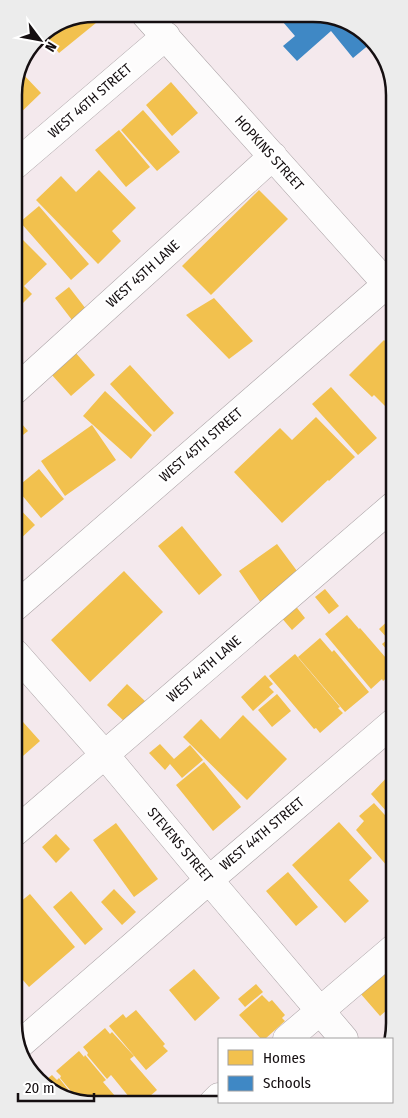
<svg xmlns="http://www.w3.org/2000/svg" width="408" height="1118" font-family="'Fira Sans Condensed',sans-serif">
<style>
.homes{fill:#f2c14e}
.schools{fill:#3f88c5}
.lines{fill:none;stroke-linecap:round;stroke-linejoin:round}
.minor-casing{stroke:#aaa2a5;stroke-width:29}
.minor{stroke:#fdfcfc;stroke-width:28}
.labels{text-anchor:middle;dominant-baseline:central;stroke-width:5;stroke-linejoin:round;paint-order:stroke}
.street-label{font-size:14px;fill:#150f11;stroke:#fff}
.rim{fill:none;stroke:#150f11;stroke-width:2.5}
</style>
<rect width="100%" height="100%" fill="#f4e9ed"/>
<path class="homes" d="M 95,14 L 107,14 L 59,53 L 43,33 Z
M 22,73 L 41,93 L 14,119 L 14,89 Z
M 171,82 L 198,113 L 172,136 L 146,105 Z
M 143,110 L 180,152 L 157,171 L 121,130 Z
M 119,130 L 150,167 L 126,187 L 95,150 Z
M 99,170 L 136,208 L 112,231 L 121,241 L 98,264 L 36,200 L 61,176 L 76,192 Z
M 259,190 L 288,219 L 211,295 L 182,266 Z
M 39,206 L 89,264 L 71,280 L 20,222 Z
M 14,231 L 47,264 L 24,286 L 32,294 L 14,312 Z
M 69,287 L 86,309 L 72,320 L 55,298 Z
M 214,298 L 253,341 L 229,359 L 186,315 Z
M 384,340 L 393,349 L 393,414 L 374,395 L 372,397 L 349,375 Z
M 75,352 L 95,375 L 71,396 L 51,374 Z
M 130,365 L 174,413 L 154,432 L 110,384 Z
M 331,387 L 377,438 L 358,455 L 312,404 Z
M 105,391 L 152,435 L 131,459 L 83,416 Z
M 14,415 L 28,431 L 14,442 Z
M 316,417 L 355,457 L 329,481 L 328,480 L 282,523 L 234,472 L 280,428 L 292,440 Z
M 92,425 L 116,460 L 65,496 L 41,461 Z
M 39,469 L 64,499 L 41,518 L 16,488 Z
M 15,504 L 35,525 L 15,544 Z
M 182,526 L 222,575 L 199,595 L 158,546 Z
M 277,544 L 300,575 L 261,603 L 239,571 Z
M 124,571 L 163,612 L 90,682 L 51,640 Z
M 325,589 L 339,606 L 329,614 L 315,597 Z
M 294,604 L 305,618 L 292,630 L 280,616 Z
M 347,615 L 359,629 L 360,628 L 386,658 L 388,657 L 394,664 L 394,672 L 383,681 L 382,679 L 371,689 L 325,634 Z
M 391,618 L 393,621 L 394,658 L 382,644 L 388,639 L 379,629 Z
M 320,638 L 332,652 L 334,650 L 369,692 L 345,712 L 298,657 Z
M 295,654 L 340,707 L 338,708 L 343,713 L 320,733 L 316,728 L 314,729 L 269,676 Z
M 265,675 L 273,684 L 269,687 L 274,692 L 253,711 L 241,697 Z
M 127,684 L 146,702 L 126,723 L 107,705 Z
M 277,694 L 291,711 L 272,727 L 258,710 Z
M 15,713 L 40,741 L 15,763 Z
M 243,715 L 287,759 L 247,800 L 183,737 L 201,719 L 220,739 Z
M 160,744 L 174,759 L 190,745 L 203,760 L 182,778 L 170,764 L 165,770 L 149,753 Z
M 204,762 L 241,807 L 213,831 L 176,785 Z
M 392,772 L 394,774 L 394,820 L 371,794 Z
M 374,803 L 394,825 L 394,874 L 356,830 L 364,821 L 359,816 Z
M 339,822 L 372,858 L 349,880 L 369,901 L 345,923 L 292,865 Z
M 116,823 L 158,879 L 134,897 L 93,840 Z
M 56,834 L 70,849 L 56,863 L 42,847 Z
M 288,872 L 318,907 L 296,926 L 266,891 Z
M 114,889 L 136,912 L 122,925 L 101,902 Z
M 71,891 L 103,929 L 85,945 L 53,907 Z
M 30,894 L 75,947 L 29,987 L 15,971 L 15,931 L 21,925 L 15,918 L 15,906 Z
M 394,963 L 394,1004 L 380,1016 L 360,993 Z
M 194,969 L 220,998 L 195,1021 L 169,990 Z
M 256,984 L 263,992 L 245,1007 L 238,999 Z
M 262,995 L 269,1002 L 272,1000 L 285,1015 L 282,1018 L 285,1021 L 265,1039 L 261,1039 L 239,1015 Z
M 136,1010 L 165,1044 L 163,1046 L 168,1051 L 146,1070 L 109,1026 L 123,1014 L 126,1018 Z
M 105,1028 L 110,1034 L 112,1032 L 134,1056 L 130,1059 L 157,1090 L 142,1103 L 134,1103 L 111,1075 L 107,1079 L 87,1055 L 88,1053 L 83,1047 Z
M 79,1051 L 84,1057 L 85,1055 L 106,1080 L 103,1082 L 121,1103 L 87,1103 L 84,1098 L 80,1102 L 60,1078 L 61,1076 L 56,1071 Z
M 52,1075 L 57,1080 L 59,1078 L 79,1103 L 42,1083 Z"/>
<path class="schools" d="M 277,15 L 329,15 L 370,37 L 375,46 L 371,43 L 353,58 L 331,31 L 297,61 L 283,46 L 295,36 Z"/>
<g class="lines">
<g class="minor-casing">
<path id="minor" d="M 145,14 L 393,291
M 14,166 L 166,36
M 14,391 L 273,156
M 15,607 L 387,284 L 393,282
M 15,653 L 105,755 L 209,880 L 344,1039
M 15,832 L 393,506
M 287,1039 L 394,948
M 19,1045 L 209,880 L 394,722
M 213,1103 L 219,1097"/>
</g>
<use href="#minor" class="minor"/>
</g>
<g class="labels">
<g class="street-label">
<text transform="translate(90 101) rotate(-41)">WEST 46TH STREET</text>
<text transform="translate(269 153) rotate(48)">HOPKINS STREET</text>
<text transform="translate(143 274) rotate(-42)">WEST 45TH LANE</text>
<text transform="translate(201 445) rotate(-41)">WEST 45TH STREET</text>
<text transform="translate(204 669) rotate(-41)">WEST 44TH LANE</text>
<text transform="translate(262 834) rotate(-40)">WEST 44TH STREET</text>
<text transform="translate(180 845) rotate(50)">STEVENS STREET</text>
</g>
</g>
<path d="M0 0H408V1118H0ZM95 22H313A73 73 0 0 1 386 95V1023A73 73 0 0 1 313 1096H95A73 73 0 0 1 22 1023V95A73 73 0 0 1 95 22Z" fill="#ececec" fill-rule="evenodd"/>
<path class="rim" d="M95 22H313A73 73 0 0 1 386 95V1023A73 73 0 0 1 313 1096H95A73 73 0 0 1 22 1023V95A73 73 0 0 1 95 22Z"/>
<rect x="218" y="1038" width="175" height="65" fill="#ffffff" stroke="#a19fa0"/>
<rect x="228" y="1050" width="25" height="15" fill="#f2c14e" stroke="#a19fa0"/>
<text x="263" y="1063" font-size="15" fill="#150f11">Homes</text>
<rect x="228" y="1076" width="25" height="15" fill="#3f88c5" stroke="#a19fa0"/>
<text x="263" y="1088" font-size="15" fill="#150f11">Schools</text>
<g transform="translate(40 40) rotate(122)" stroke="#ffffff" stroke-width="4" paint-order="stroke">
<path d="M0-4L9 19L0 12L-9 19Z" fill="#150f11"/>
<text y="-8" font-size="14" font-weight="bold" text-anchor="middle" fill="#150f11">N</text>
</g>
<path d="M18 1093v8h76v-8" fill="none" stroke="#150f11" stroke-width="2.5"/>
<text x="25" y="1093" font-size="15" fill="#150f11" stroke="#ffffff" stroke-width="4" paint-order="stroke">20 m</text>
</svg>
